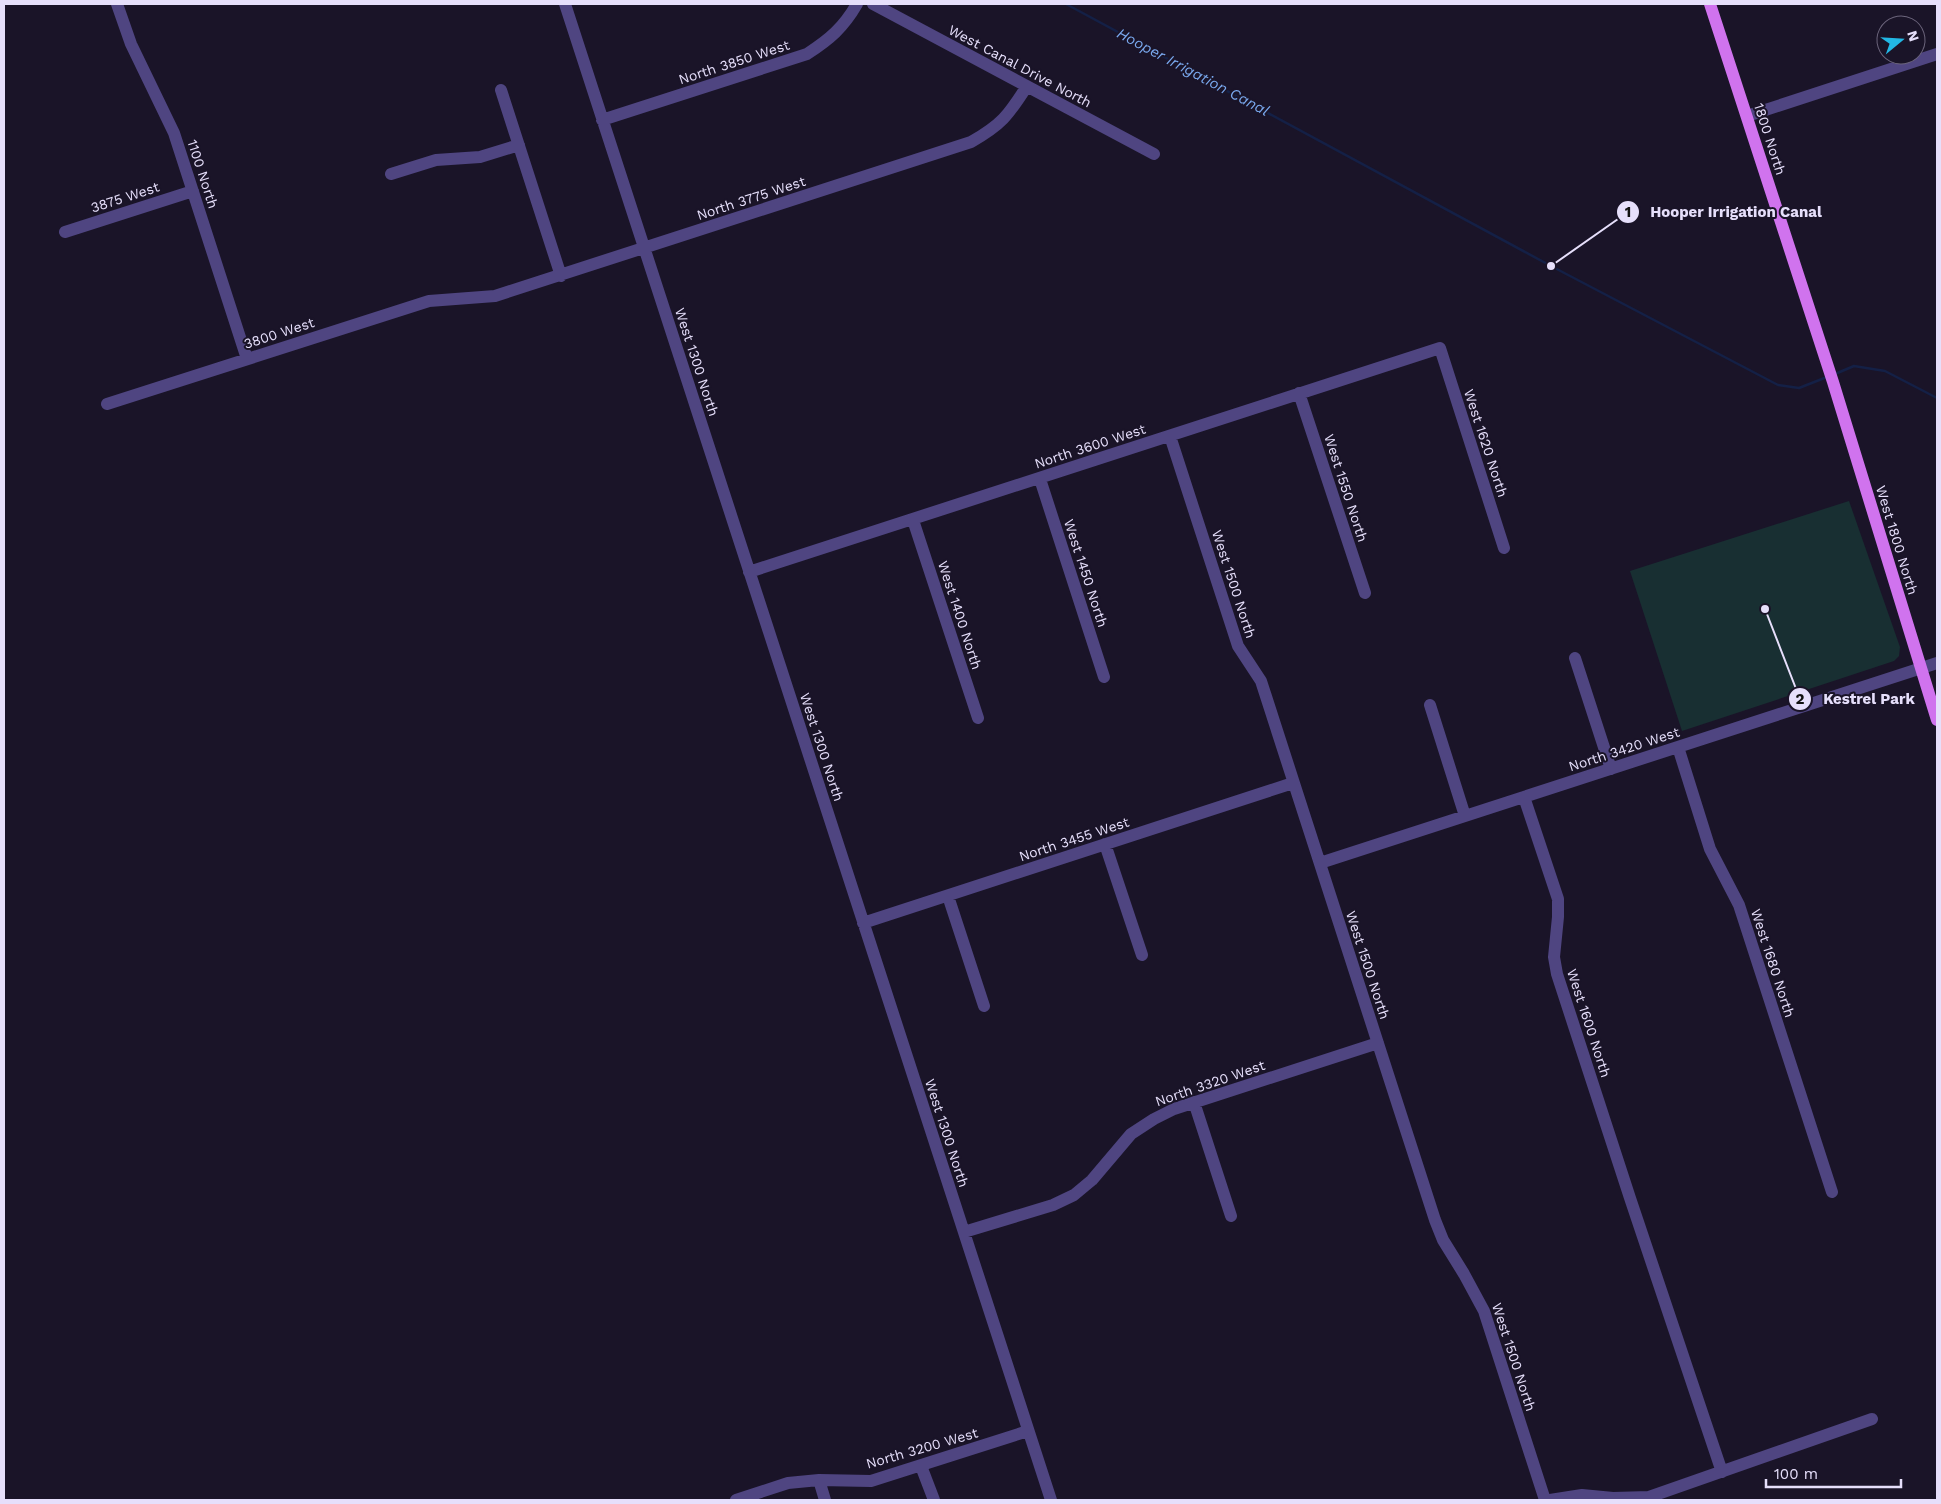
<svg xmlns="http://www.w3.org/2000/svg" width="1941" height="1504" font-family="'Work Sans',sans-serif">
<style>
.green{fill:#182f32}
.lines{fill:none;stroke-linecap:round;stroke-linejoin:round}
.stream{stroke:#142046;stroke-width:2.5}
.minor{stroke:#4f4581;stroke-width:12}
.major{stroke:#d073ee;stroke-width:12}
.labels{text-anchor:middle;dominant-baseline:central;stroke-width:4;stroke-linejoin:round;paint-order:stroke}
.street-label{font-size:14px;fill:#e6dffb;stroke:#1a1428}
.water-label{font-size:15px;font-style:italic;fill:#7aa9ef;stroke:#1a1428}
.leader{fill:none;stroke:#e6dffb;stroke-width:2}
.callout-dot{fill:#e6dffb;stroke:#1a1428;stroke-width:2}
.mark-label{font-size:15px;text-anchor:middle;font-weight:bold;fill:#111}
.callout-label{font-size:15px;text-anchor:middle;font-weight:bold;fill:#e6dffb;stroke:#1a1428;stroke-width:4;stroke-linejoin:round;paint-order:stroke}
</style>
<rect width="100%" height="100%" fill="#1a1428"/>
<path class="green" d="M 1849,501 L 1900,647 L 1899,656 L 1894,661 L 1682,731 L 1630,571 Z"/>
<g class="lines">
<path class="stream" d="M 1066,4 L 1551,266 L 1778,385 L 1799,388 L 1827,377
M 1835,374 L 1854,366 L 1885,371 L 1937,398"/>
<path class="minor" d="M 117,4 L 131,44 L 174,133 L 247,359
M 565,4 L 1051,1500
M 873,4 L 1154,154
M 501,90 L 561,276
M 1747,116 L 1937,54
M 602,120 L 807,54 C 830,39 843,28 857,4
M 391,174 L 436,160 L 480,157 L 519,145
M 65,232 L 193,191
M 1299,393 L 1365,593
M 107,404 L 429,301 L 495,296 L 971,142 C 1001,125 1008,116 1027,86
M 1170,436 L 1238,646 L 1261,681 L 1435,1220 L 1443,1240 L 1464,1274 L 1484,1311 L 1545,1500
M 1040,479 L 1104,677
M 913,520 L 978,718
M 749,572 C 980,499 1209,421 1440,348 L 1504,548
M 1575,658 L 1611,769
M 1430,705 L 1465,816
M 1678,747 L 1710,849 L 1739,905 L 1832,1192
M 1524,797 L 1558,899 L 1558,917 L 1554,957 L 1557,974 L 1630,1198 L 1722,1472
M 1105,844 L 1142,955
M 1320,863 L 1937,663
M 948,896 L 984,1006
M 863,923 L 1293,783
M 1194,1102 L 1231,1216
M 964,1232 L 1053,1205 L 1074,1195 L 1092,1180 L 1131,1134 L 1154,1119 L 1174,1109 L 1378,1043
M 921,1466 L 934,1500
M 819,1480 L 825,1500
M 736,1500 L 788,1483 L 819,1480 L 871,1481 L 1028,1431
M 1550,1500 L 1582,1495 L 1613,1498 L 1649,1497 L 1872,1419"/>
<path class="major" d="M 1710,4 L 1833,382 L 1937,720"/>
</g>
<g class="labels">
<g class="street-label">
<text transform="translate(734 62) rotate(-18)">North 3850 West</text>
<text transform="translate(1020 66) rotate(28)">West Canal Drive North</text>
<text transform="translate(1770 139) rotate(72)">1800 North</text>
<text transform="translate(203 174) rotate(72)">1100 North</text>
<text transform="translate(125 197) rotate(-18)">3875 West</text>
<text transform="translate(751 198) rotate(-18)">North 3775 West</text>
<text transform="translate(279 333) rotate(-18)">3800 West</text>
<text transform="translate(697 362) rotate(72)">West 1300 North</text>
<text transform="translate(1486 443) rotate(72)">West 1620 North</text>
<text transform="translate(1090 446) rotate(-18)">North 3600 West</text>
<text transform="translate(1346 488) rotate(72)">West 1550 North</text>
<text transform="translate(1897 540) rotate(73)">West 1800 North</text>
<text transform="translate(1086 573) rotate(72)">West 1450 North</text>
<text transform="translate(1234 584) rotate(72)">West 1500 North</text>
<text transform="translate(960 615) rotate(72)">West 1400 North</text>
<text transform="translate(822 747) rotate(72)">West 1300 North</text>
<text transform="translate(1624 749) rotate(-18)">North 3420 West</text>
<text transform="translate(1074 839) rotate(-18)">North 3455 West</text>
<text transform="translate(1773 963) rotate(72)">West 1680 North</text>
<text transform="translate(1368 965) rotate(72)">West 1500 North</text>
<text transform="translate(1589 1023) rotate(72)">West 1600 North</text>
<text transform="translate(1210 1083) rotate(-19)">North 3320 West</text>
<text transform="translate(947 1133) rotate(72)">West 1300 North</text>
<text transform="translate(1514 1357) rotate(72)">West 1500 North</text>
<text transform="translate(922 1448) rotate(-16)">North 3200 West</text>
</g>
<g class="water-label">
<text transform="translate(1193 72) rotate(28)">Hooper Irrigation Canal</text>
</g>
</g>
<path class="leader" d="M1551 266L1628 212M1765 609L1800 699"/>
<g class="callout-dot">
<circle cx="1551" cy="266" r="5"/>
<circle cx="1765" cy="609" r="5"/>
<circle cx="1628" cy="212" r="12"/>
<circle cx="1800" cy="699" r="12"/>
</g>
<g class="mark-label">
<text x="1628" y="217">1</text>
<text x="1800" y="704">2</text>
</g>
<g class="callout-label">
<text x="1736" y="217">Hooper Irrigation Canal</text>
<text x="1869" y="704">Kestrel Park</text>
</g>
<rect width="1941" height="1504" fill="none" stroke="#e6dffb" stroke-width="10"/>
<g transform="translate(1901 40) rotate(72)"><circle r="24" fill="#1a1428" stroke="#6c657c"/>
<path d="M0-4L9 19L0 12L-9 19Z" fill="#22b7e4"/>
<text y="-8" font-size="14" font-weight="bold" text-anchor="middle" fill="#e6dffb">N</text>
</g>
<path d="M1766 1479v8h135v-8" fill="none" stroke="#e6dffb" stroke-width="2.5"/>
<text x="1774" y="1479" font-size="15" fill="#e6dffb" stroke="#1a1428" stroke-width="4" paint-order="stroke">100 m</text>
</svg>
